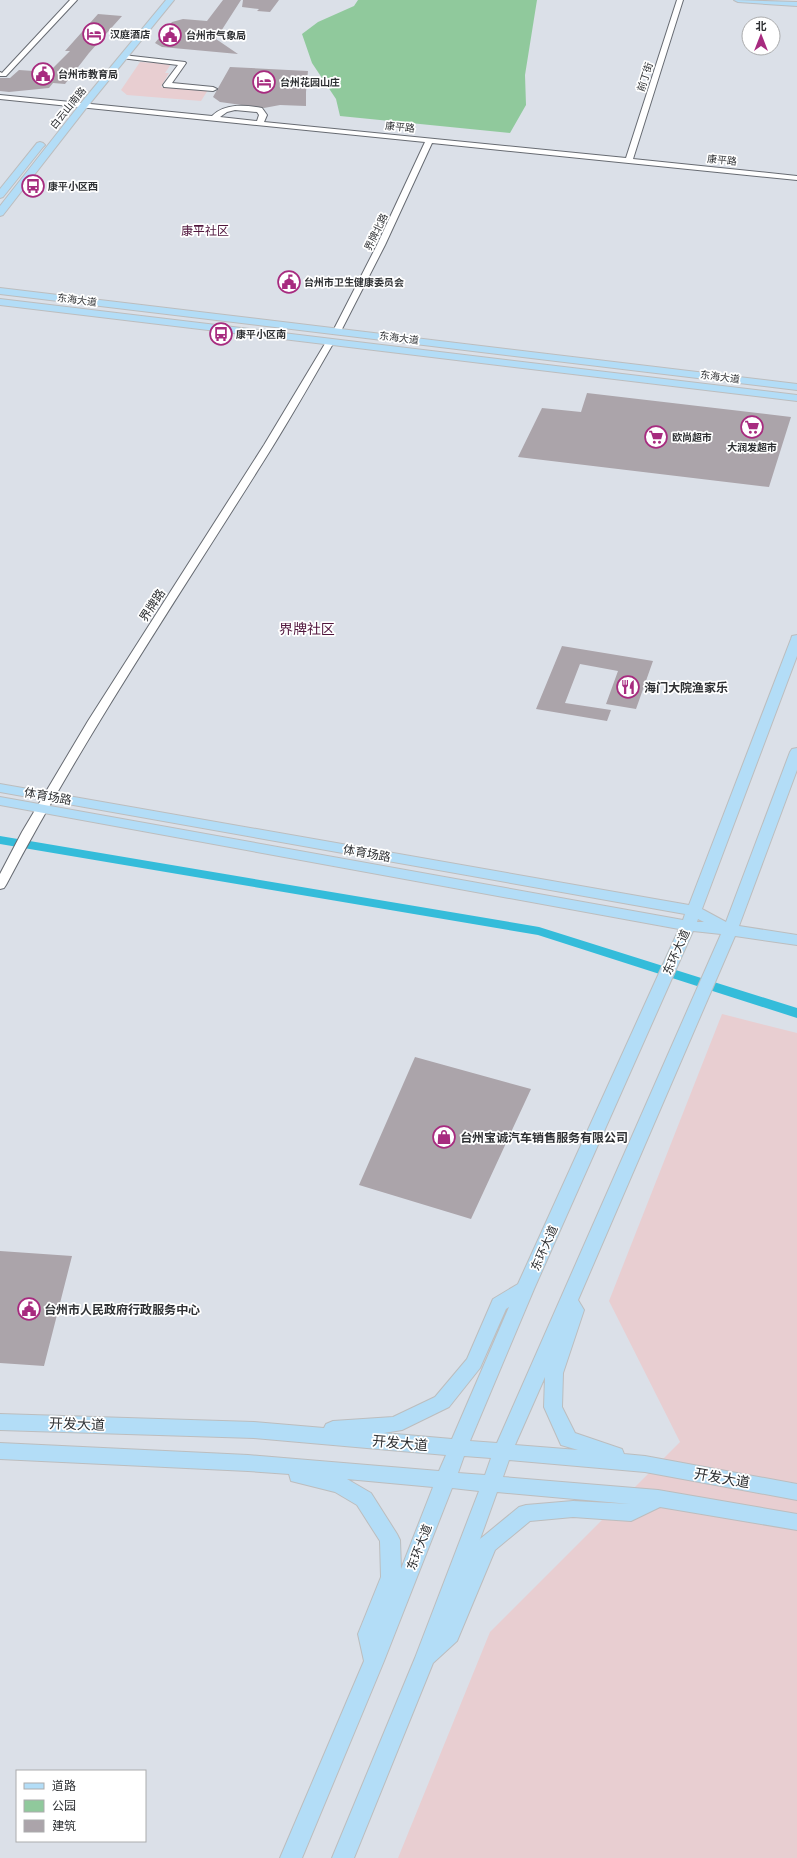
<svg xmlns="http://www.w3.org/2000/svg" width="797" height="1858" font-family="'PT Sans','Noto Sans SC',sans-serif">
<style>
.commercial{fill:#e8ced1}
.green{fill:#90c99c}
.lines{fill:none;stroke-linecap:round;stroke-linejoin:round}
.canal{fill:#34bcda;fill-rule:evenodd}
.building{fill:#aba4aa}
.minor-casing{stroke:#676b72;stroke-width:2}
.major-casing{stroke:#bcbdbe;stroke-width:2}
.minor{fill:#fff;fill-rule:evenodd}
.major{fill:#b3ddf7;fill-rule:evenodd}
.labels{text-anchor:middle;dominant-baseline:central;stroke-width:3.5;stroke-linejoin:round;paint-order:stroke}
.far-poi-label{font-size:10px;font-weight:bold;fill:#2e3033;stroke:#fff;text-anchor:start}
.far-street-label{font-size:10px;fill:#2e3033;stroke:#fff}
.far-quarter-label{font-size:12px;fill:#50153c;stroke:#fff}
.street-label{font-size:12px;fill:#2e3033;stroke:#fff}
.poi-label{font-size:12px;font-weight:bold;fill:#2e3033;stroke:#fff;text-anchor:start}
.quarter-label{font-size:14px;fill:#50153c;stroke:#fff}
.near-street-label{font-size:14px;fill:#2e3033;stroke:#fff}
</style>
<rect width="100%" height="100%" fill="#dbe0e8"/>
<path class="commercial" d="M 140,62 L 171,64 L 165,73 L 169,73 L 161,87 L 208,90 L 201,101 L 127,95 L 121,90 Z
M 722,1014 L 797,1033 L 797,1858 L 398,1858 L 490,1632 L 680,1442 L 609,1301 Z"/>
<path class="green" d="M 358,0 L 537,0 L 525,75 L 526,105 L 510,133 L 340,116 L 336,99 L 312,63 L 302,34 L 318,22 L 354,6 Z"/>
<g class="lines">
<path class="canal" d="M 0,836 L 539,927 L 797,1008 L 797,1018 L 538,935 L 0,844 Z"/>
</g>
<path class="building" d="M 223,0 L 241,0 L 216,39 L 238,54 L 162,47 L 155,43 L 172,22 L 183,19 L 207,21 Z
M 243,0 L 279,0 L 270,12 L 257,11 L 259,9 L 242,7 Z
M 98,14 L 122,16 L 89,53 L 65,84 L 53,83 L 49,88 L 9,92 L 0,91 L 0,78 L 10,78 L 19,70 L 49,72 L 70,51 L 65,51 Z
M 230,67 L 308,71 L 306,92 L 306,106 L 280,105 L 264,108 L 220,102 L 213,97 Z
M 587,393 L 791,417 L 769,487 L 518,457 L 542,408 L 581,412 Z
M 562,646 L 653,661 L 636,709 L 606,704 L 618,671 L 580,664 L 565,703 L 611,710 L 607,721 L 536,709 Z
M 415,1057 L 531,1089 L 471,1219 L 359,1185 Z
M 0,1251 L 72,1256 L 44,1366 L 0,1363 Z"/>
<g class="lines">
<g class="minor-casing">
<path id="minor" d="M 70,0 L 77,0 L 6,76 L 0,76 L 0,72 L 2,73 Z
M 677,0 L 683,0 L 633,159 L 797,176 L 797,180 L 432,143 L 385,245 L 341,331 L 337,334 L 333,331 L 377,245 L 425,142 L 0,99 L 0,95 L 212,116 C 225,103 245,105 262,108 L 267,115 L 264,122 L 626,158 ZM 235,110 L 257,112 L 259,115 L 257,121 L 220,117 L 227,112 Z
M 123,55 L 185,62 L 186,63 L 172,83 L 213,87 L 217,89 L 213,91 L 164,87 L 163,85 L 178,65 L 121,58 L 121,56 Z
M 330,339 L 334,342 C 314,377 294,412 273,446 C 182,592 86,733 6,885 L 4,888 L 0,889 L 0,874 L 22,832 L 88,721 L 264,445 L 326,342 Z"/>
</g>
<g class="major-casing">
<path id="major" d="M 166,0 L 174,0 L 87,107 L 3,215 L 0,216 L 0,206 L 81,103 Z
M 734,0 L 797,2 L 797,6 L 738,2 Z
M 40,142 L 43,143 L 45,145 L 43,147 L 3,197 L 0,198 L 0,189 L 37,143 Z
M 0,288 L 797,384 L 797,390 L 0,294 Z
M 0,299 L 797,395 L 797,401 L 0,305 Z
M 797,635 L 797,656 L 702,909 L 726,922 L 790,752 L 792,749 L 797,748 L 797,770 L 739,926 L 797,935 L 797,945 L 735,936 L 578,1300 L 584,1310 L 563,1373 L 562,1407 L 575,1433 L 622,1449 L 624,1454 L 645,1456 L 797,1484 L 797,1500 L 645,1472 L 509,1460 L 503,1477 L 658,1490 L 797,1514 L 797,1530 L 660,1507 L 631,1521 L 573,1517 L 530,1521 L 495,1550 L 457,1641 L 433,1663 L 354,1858 L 332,1858 L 415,1658 L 479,1491 L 452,1488 L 384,1661 L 302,1858 L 280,1858 L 364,1661 L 358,1634 L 381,1577 L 380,1541 L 357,1505 L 335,1492 L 291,1481 L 289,1474 L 248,1471 L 0,1459 L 0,1443 L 248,1455 L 439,1471 L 446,1455 L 254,1438 L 0,1430 L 0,1414 L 254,1422 L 324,1428 L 326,1424 L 333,1421 L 393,1417 L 435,1397 L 467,1359 L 493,1299 L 518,1284 L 679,929 L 0,805 L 0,797 L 683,920 L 685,914 L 0,792 L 0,784 L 689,905 L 791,639 L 792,636 ZM 698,919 L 704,922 L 697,922 ZM 693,931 L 721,934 L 497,1443 L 470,1441 L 534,1289 ZM 509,1307 L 452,1439 L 384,1433 L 402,1430 L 449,1407 L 480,1368 L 506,1309 ZM 545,1377 L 544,1407 L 561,1445 L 578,1450 L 515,1445 ZM 464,1456 L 491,1458 L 485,1475 L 458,1473 ZM 347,1479 L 433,1487 L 401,1569 L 400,1540 L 397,1534 L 371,1493 ZM 497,1492 L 630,1504 L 573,1501 L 526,1505 L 519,1507 L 480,1539 L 479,1542 Z"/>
</g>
<use href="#minor" class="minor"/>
<use href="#major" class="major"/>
</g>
<defs>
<g id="hotel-ring" transform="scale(1.15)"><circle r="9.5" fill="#fff" stroke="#a72b7f" stroke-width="1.5"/><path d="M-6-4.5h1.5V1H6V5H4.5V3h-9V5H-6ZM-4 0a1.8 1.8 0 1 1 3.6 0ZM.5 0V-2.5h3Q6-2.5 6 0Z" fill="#a72b7f"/></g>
<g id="civic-ring" transform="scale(1.15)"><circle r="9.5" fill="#fff" stroke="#a72b7f" stroke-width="1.5"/><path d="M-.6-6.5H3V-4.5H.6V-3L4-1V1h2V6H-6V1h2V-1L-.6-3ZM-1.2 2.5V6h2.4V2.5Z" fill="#a72b7f"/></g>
<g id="bus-ring" transform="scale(1.15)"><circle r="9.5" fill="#fff" stroke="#a72b7f" stroke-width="1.5"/><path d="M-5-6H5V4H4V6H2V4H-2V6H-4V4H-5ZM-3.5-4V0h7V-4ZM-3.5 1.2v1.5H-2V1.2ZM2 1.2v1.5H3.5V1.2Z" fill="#a72b7f"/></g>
<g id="supermarket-ring" transform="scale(1.15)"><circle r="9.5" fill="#fff" stroke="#a72b7f" stroke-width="1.5"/><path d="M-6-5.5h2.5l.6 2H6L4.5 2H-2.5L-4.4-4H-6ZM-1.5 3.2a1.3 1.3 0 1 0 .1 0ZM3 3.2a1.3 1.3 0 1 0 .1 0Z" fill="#a72b7f"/></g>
<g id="restaurant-ring" transform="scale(1.15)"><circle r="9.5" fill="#fff" stroke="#a72b7f" stroke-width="1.5"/><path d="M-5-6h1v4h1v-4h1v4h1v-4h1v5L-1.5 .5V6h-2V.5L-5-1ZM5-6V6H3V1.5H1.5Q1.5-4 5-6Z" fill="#a72b7f"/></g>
<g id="shop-ring" transform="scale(1.15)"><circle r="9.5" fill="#fff" stroke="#a72b7f" stroke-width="1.5"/><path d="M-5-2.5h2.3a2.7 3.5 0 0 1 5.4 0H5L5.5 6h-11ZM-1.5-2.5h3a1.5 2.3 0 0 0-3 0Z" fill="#a72b7f"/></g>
</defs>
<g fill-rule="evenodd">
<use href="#hotel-ring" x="94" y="34"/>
<use href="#civic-ring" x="170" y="35"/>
<use href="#civic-ring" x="43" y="74"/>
<use href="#hotel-ring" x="264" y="82"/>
<use href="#bus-ring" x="33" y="186"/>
<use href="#civic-ring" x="289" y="282"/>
<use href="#bus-ring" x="221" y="334"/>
<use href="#supermarket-ring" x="752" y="427"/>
<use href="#supermarket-ring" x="656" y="437"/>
<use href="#restaurant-ring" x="628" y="687"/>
<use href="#shop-ring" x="444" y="1137"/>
<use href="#civic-ring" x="29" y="1309"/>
</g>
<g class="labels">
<g class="far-poi-label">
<text x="110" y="34">汉庭酒店</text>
<text x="186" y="35">台州市气象局</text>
<text x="58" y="74">台州市教育局</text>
<text x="280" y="82">台州花园山庄</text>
<text x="48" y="186">康平小区西</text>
<text x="304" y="282">台州市卫生健康委员会</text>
<text x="236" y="334">康平小区南</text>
<text x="672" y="437">欧尚超市</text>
<text x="752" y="447" text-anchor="middle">大润发超市</text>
</g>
<g class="far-street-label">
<text transform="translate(645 77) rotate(-72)">前丁街</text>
<text transform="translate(68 108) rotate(-51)">白云山南路</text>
<text transform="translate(400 127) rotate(6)">康平路</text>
<text transform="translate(722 160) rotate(6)">康平路</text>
<text transform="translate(376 232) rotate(-64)">界牌北路</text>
<text transform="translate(77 300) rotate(7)">东海大道</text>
<text transform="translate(399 338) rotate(7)">东海大道</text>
<text transform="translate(720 377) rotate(7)">东海大道</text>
</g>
<g class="far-quarter-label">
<text x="205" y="230">康平社区</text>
</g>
<g class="street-label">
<text transform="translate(152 605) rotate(-57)">界牌路</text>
<text transform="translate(48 796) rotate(10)">体育场路</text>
<text transform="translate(367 853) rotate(10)">体育场路</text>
<text transform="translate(676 952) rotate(-66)">东环大道</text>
<text transform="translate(544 1248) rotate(-66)">东环大道</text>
<text transform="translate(419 1547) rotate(-69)">东环大道</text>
</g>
<g class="poi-label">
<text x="644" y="687">海门大院渔家乐</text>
<text x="460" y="1137">台州宝诚汽车销售服务有限公司</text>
<text x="44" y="1309">台州市人民政府行政服务中心</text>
</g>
<g class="quarter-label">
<text x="307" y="629">界牌社区</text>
</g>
<g class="near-street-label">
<text transform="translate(77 1424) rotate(2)">开发大道</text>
<text transform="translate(400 1443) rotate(5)">开发大道</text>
<text transform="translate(722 1478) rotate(10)">开发大道</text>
</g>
</g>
<rect x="16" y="1770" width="130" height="72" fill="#ffffff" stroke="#abacad"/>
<rect x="24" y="1783" width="20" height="6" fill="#b3ddf7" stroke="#abacad"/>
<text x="52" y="1790" font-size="12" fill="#2e3033">道路</text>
<rect x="24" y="1800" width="20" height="12" fill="#90c99c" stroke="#abacad"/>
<text x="52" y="1810" font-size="12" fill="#2e3033">公园</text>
<rect x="24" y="1820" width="20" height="12" fill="#aba4aa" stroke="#abacad"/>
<text x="52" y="1830" font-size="12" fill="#2e3033">建筑</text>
<g transform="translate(761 36)"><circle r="19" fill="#ffffff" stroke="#abacad"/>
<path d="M0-3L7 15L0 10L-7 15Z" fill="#a72b7f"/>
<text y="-6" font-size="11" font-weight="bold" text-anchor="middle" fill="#2e3033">北</text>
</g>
</svg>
